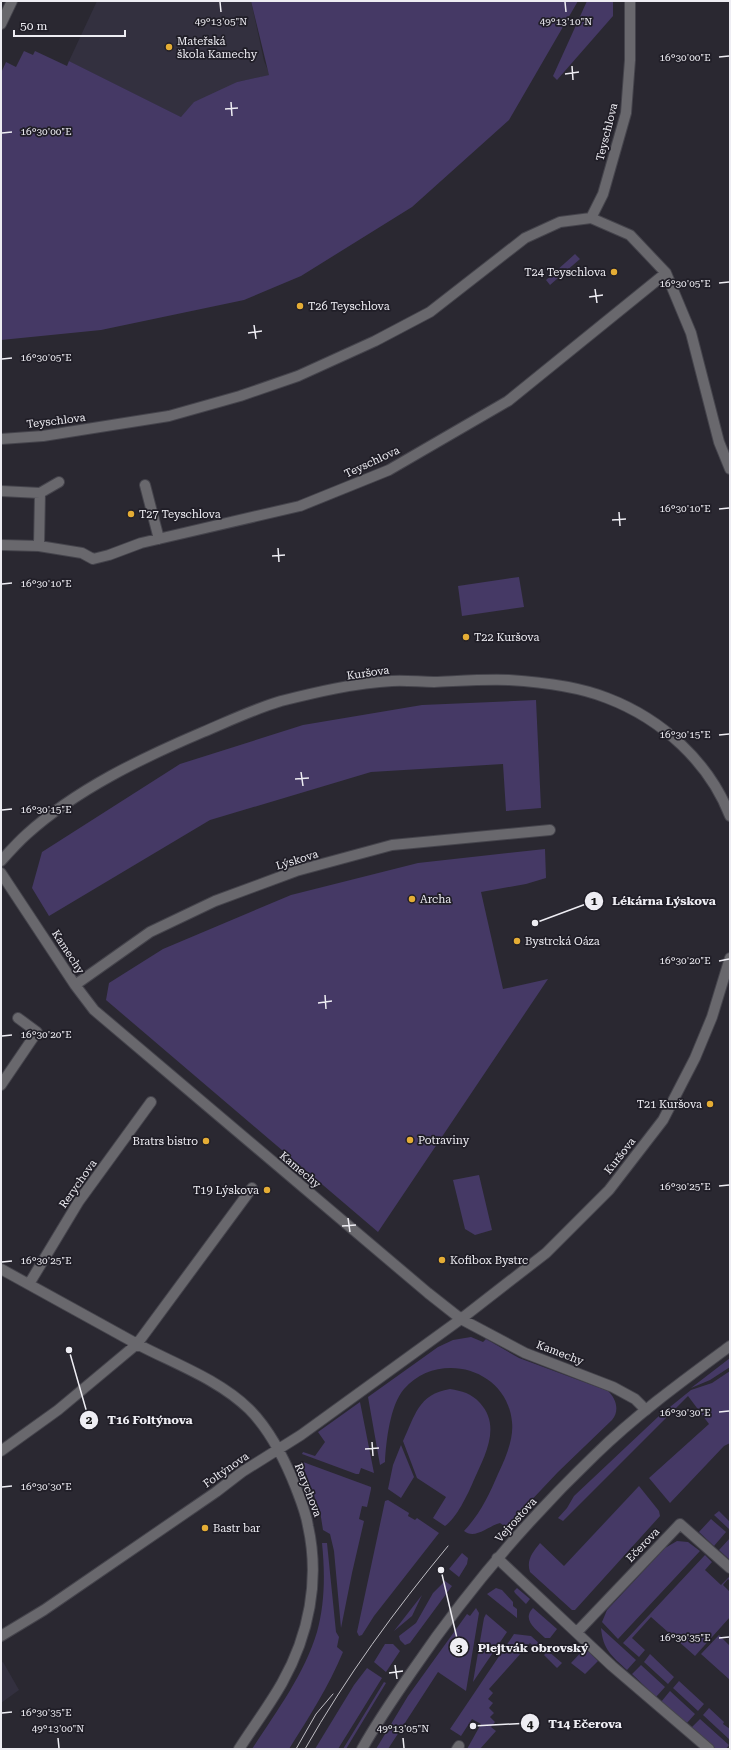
<svg xmlns="http://www.w3.org/2000/svg" width="731" height="1750" font-family="'Roboto Serif',serif">
<style>
.built{fill:#33303f}
.green{fill:#453965}
.lines{fill:none;stroke-linecap:round;stroke-linejoin:round}
.minor-casing{stroke:#45444c;stroke-width:12}
.tertiary-casing{stroke:#45444c;stroke-width:12}
.minor{stroke:#69686d;stroke-width:10}
.tertiary{stroke:#69686d;stroke-width:10}
.tram{stroke:#c0bfc5;stroke-width:1}
.ticks{fill:none;stroke:#eeedf3;stroke-width:1.5}
.poi-dot{fill:#e5ad35;stroke:#201e27;stroke-width:1.5}
.labels{text-anchor:middle;dominant-baseline:central;stroke-width:3.5;stroke-linejoin:round;paint-order:stroke}
.poi-label{font-size:11px;fill:#eeedf3;stroke:#201e27;text-anchor:start}
.street-label{font-size:11px;fill:#eeedf3;stroke:#201e27}
.ticks-label{font-size:10px;text-anchor:middle;fill:#eeedf3;stroke:#201e27;stroke-width:3.5;stroke-linejoin:round;paint-order:stroke}
.leader{fill:none;stroke:#eeedf3;stroke-width:1.5}
.callout-dot{fill:#eeedf3;stroke:#201e27;stroke-width:1.5}
.mark-label{font-size:12px;text-anchor:middle;font-weight:bold;fill:#111}
.callout-label{font-size:12px;text-anchor:middle;font-weight:bold;fill:#eeedf3;stroke:#201e27;stroke-width:3.5;stroke-linejoin:round;paint-order:stroke}
</style>
<rect width="100%" height="100%" fill="#2a2831"/>
<path class="built" d="M 97,1 L 251,1 L 264,61 L 270,75 L 237,82 L 181,117 L 69,61 Z
M 3,1662 L 19,1690 L 1,1703 L 1,1663 Z"/>
<path class="green" d="M 251,1 L 578,1 L 509,120 L 412,207 L 301,276 L 244,300 L 101,330 L 1,340 L 1,73 L 6,62 L 16,67 L 24,51 L 33,55 L 35,51 L 67,66 L 69,61 L 181,117 L 194,102 L 237,82 L 269,75 Z
M 587,1 L 613,1 L 613,16 L 557,80 L 553,76 Z
M 575,254 L 580,259 L 550,285 L 546,280 Z
M 519,577 L 524,607 L 462,616 L 458,586 Z
M 536,700 L 541,808 L 506,811 L 503,764 L 371,772 L 210,820 L 49,916 L 32,888 L 42,852 L 180,764 L 303,725 L 422,705 Z
M 545,849 L 546,878 L 526,884 L 481,892 L 503,989 L 548,979 L 378,1232 L 106,1000 L 109,983 L 163,949 L 291,895 L 418,863 Z
M 479,1175 L 492,1230 L 475,1235 L 465,1229 L 453,1180 Z
M 471,1337 L 483,1342 L 486,1339 L 519,1358 L 608,1391 C 616,1398 620,1411 612,1420 L 558,1472 L 506,1527 L 500,1523 C 488,1526 475,1540 464,1531 C 480,1514 489,1495 498,1474 C 505,1459 514,1439 512,1422 C 507,1368 438,1350 404,1389 C 390,1405 386,1442 385,1462 L 380,1465 L 368,1397 L 438,1347 L 453,1340 Z
M 730,1358 L 730,1367 L 710,1380 L 691,1388 Z
M 730,1371 L 730,1443 L 724,1446 L 670,1503 L 649,1478 L 709,1424 L 688,1396 L 563,1521 L 558,1518 L 567,1508 L 574,1496 L 660,1415 L 691,1390 L 712,1383 Z
M 450,1389 C 462,1391 471,1393 480,1403 C 502,1427 484,1457 473,1482 C 468,1494 456,1519 445,1526 L 433,1518 L 446,1497 L 417,1478 L 403,1441 C 415,1416 418,1394 450,1389 Z
M 360,1402 L 374,1473 L 361,1468 L 359,1474 L 356,1474 L 302,1454 L 303,1452 L 315,1456 L 325,1442 L 318,1432 Z
M 401,1445 L 414,1477 L 401,1498 L 388,1489 L 393,1465 Z
M 303,1462 L 371,1487 L 371,1489 L 367,1507 L 362,1506 L 359,1519 L 364,1521 L 352,1573 L 341,1628 L 334,1551 L 330,1534 L 323,1530 L 320,1511 L 303,1467 L 304,1464 L 302,1464 Z
M 639,1486 L 659,1511 L 660,1516 L 575,1610 L 572,1610 L 530,1572 C 526,1560 533,1552 540,1543 L 564,1566 Z
M 388,1500 L 409,1513 L 408,1516 L 415,1520 L 417,1518 L 439,1533 L 374,1616 L 362,1635 L 359,1636 L 357,1632 L 385,1501 Z
M 719,1511 L 730,1522 L 729,1529 L 714,1515 Z
M 711,1519 L 726,1532 L 714,1546 L 699,1532 Z
M 730,1538 L 730,1560 L 719,1550 Z
M 677,1541 L 688,1542 L 700,1551 L 618,1639 L 602,1622 L 607,1610 L 665,1548 Z
M 322,1543 L 327,1543 L 336,1632 L 339,1637 L 337,1647 L 343,1652 C 329,1686 309,1717 289,1749 L 252,1749 C 276,1712 304,1675 317,1632 C 325,1603 325,1573 322,1543 Z
M 462,1553 L 468,1558 L 467,1564 L 459,1577 L 449,1569 Z
M 705,1555 L 712,1562 L 705,1570 L 721,1585 L 729,1577 L 730,1578 L 730,1581 L 728,1579 L 723,1585 L 730,1592 L 730,1617 L 695,1656 L 651,1617 L 632,1638 L 645,1650 L 639,1657 L 623,1643 Z
M 445,1581 L 452,1586 L 410,1643 L 405,1645 L 400,1640 L 399,1636 L 416,1623 L 433,1593 Z
M 496,1588 L 502,1590 L 513,1602 L 513,1606 L 517,1609 L 517,1618 L 487,1594 Z
M 517,1588 L 530,1599 L 526,1604 L 515,1593 L 514,1591 Z
M 422,1595 L 412,1616 L 394,1631 Z
M 476,1608 L 479,1613 L 466,1691 L 438,1672 L 388,1749 L 376,1749 L 408,1696 L 467,1614 L 470,1616 Z
M 533,1608 L 557,1629 L 550,1638 L 545,1638 C 537,1630 521,1620 533,1608 Z
M 486,1614 L 507,1632 L 473,1682 L 484,1618 Z
M 601,1628 L 636,1660 L 627,1670 C 612,1656 603,1650 601,1628 Z
M 514,1634 L 531,1636 L 541,1645 L 538,1650 L 530,1643 L 489,1689 L 493,1693 L 488,1699 L 493,1703 L 489,1708 L 494,1713 L 490,1717 L 495,1722 L 491,1727 L 496,1731 L 480,1749 L 467,1749 L 481,1724 L 472,1719 L 461,1736 L 450,1729 Z
M 719,1635 L 730,1646 L 730,1680 L 701,1654 Z
M 385,1644 L 393,1644 L 400,1651 L 386,1672 L 374,1662 Z
M 585,1648 L 598,1661 L 585,1674 L 571,1663 Z
M 548,1651 L 562,1663 L 557,1668 L 544,1655 Z
M 650,1654 L 674,1677 L 668,1684 L 644,1662 Z
M 641,1665 L 665,1687 L 656,1697 L 632,1674 Z
M 367,1668 L 382,1678 L 338,1749 L 315,1749 L 354,1685 Z
M 679,1681 L 704,1704 L 698,1711 L 673,1688 Z
M 384,1682 L 386,1683 L 346,1749 L 343,1749 Z
M 670,1691 L 695,1714 L 686,1724 L 661,1702 Z
M 709,1708 L 724,1722 L 723,1724 L 730,1729 L 730,1740 L 703,1715 Z
M 700,1719 L 729,1745 L 726,1749 L 716,1749 L 691,1728 Z"/>
<g class="lines">
<g class="minor-casing">
<path id="minor" d="M 1,24 L 12,1
M 591,218 L 603,194 L 626,113 L 630,60 L 630,1
M 1,439 L 43,436 L 169,416 L 240,396 L 298,376 L 375,341 L 430,312 L 525,238 L 560,222 L 591,218 L 630,235 L 666,273 L 691,333 L 719,442 L 730,469
M 145,485 L 159,539
M 1,491 L 40,493 L 39,546
M 40,493 L 59,482
M 1,545 L 39,546 L 82,553 L 93,559 L 109,555 L 141,543 L 300,506 L 389,470 L 508,401 L 666,273
M 1,861 C 9,852 18,842 27,834 C 77,789 142,758 203,732 C 229,721 254,709 281,701 C 317,692 355,683 392,681 C 406,680 420,682 434,682 C 459,681 484,679 509,680 C 541,682 577,686 607,698 C 662,719 709,762 730,816
M 1,873 L 75,985 L 94,1010 L 428,1293 L 461,1319 L 525,1353 L 613,1387 L 635,1399 L 646,1410
M 75,985 L 150,932 L 215,901 L 296,871 L 392,845 L 550,830
M 1,1085 L 37,1032 L 18,1018
M 1,1269 C 46,1294 92,1319 137,1344 C 175,1364 218,1379 249,1409 C 270,1430 285,1460 296,1488 C 301,1501 306,1513 308,1526 C 320,1580 309,1635 282,1683 C 269,1706 253,1727 239,1749
M 29,1284 L 79,1201 L 151,1102
M 1,1451 L 58,1410 L 137,1344 L 252,1188
M 497,1558 L 612,1666 L 709,1749
M 577,1632 L 680,1524 L 730,1568
M 1,1636 L 44,1610 L 216,1492 L 242,1472 L 301,1435 L 461,1319 L 546,1253 L 609,1190 L 663,1120 L 695,1058 L 712,1017 L 730,958
M 457,1749 L 459,1746"/>
</g>
<g class="tertiary-casing">
<path id="tertiary" d="M 362,1749 C 377,1722 395,1696 413,1670 C 466,1592 527,1520 596,1454 C 637,1414 684,1380 730,1346"/>
</g>
<use href="#minor" class="minor"/>
<use href="#tertiary" class="tertiary"/>
<path class="tram" d="M 296,1749 L 316,1714 L 333,1694
M 305,1749 C 346,1677 395,1610 448,1546"/>
</g>
<path class="ticks" d="M 220,2 L 221,12M 565,2 L 566,12M 719,57 L 729,56M 572,66 L 573,80M 565,74 L 579,72M 231,102 L 232,116M 225,109 L 238,108M 2,133 L 12,132M 719,283 L 729,282M 595,289 L 597,303M 589,297 L 603,295M 254,325 L 256,339M 248,333 L 262,331M 2,359 L 12,358M 719,509 L 729,508M 619,512 L 620,526M 612,520 L 626,519M 278,548 L 279,562M 272,556 L 285,555M 2,584 L 12,583M 719,735 L 729,734M 301,772 L 303,786M 295,779 L 309,778M 2,810 L 12,809M 719,961 L 729,959M 325,995 L 326,1009M 318,1003 L 332,1001M 2,1036 L 12,1035M 719,1186 L 729,1185M 348,1218 L 350,1232M 342,1226 L 356,1225M 2,1262 L 12,1261M 719,1412 L 729,1411M 372,1442 L 373,1456M 365,1449 L 379,1448M 2,1487 L 12,1486M 719,1638 L 729,1637M 395,1665 L 397,1679M 389,1673 L 403,1671M 2,1713 L 12,1712M 58,1738 L 59,1748M 403,1738 L 404,1748"/>
<g class="poi-dot">
<circle cx="169" cy="47" r="4"/>
<circle cx="614" cy="272" r="4"/>
<circle cx="300" cy="306" r="4"/>
<circle cx="131" cy="514" r="4"/>
<circle cx="466" cy="637" r="4"/>
<circle cx="412" cy="899" r="4"/>
<circle cx="517" cy="941" r="4"/>
<circle cx="710" cy="1104" r="4"/>
<circle cx="410" cy="1140" r="4"/>
<circle cx="206" cy="1141" r="4"/>
<circle cx="267" cy="1190" r="4"/>
<circle cx="442" cy="1260" r="4"/>
<circle cx="205" cy="1528" r="4"/>
</g>
<g class="labels">
<g class="poi-label">
<text x="177" y="41">Mateřská<tspan x="177" dy="13">škola Kamechy</tspan></text>
<text x="606" y="272" text-anchor="end">T24 Teyschlova</text>
<text x="308" y="306">T26 Teyschlova</text>
<text x="139" y="514">T27 Teyschlova</text>
<text x="474" y="637">T22 Kuršova</text>
<text x="420" y="899">Archa</text>
<text x="525" y="941">Bystrcká Oáza</text>
<text x="702" y="1104" text-anchor="end">T21 Kuršova</text>
<text x="418" y="1140">Potraviny</text>
<text x="198" y="1141" text-anchor="end">Bratrs bistro</text>
<text x="259" y="1190" text-anchor="end">T19 Lýskova</text>
<text x="450" y="1260">Kofibox Bystrc</text>
<text x="213" y="1528">Bastr bar</text>
</g>
<g class="street-label">
<text transform="translate(607 132) rotate(-76)">Teyschlova</text>
<text transform="translate(56 421) rotate(-7)">Teyschlova</text>
<text transform="translate(372 462) rotate(-25)">Teyschlova</text>
<text transform="translate(368 673) rotate(-8)">Kuršova</text>
<text transform="translate(297 860) rotate(-17)">Lýskova</text>
<text transform="translate(68 952) rotate(57)">Kamechy</text>
<text transform="translate(620 1156) rotate(-52)">Kuršova</text>
<text transform="translate(300 1170) rotate(40)">Kamechy</text>
<text transform="translate(78 1184) rotate(-55)">Rerychova</text>
<text transform="translate(560 1353) rotate(21)">Kamechy</text>
<text transform="translate(226 1470) rotate(-35)">Foltýnova</text>
<text transform="translate(308 1490) rotate(69)">Rerychova</text>
<text transform="translate(516 1520) rotate(-48)">Vejrostova</text>
<text transform="translate(643 1545) rotate(-46)">Ečerova</text>
</g>
</g>
<g class="ticks-label">
<text x="221" y="25">49°13'05"N</text>
<text x="566" y="25">49°13'10"N</text>
<text x="685" y="61">16°30'00"E</text>
<text x="46" y="135">16°30'00"E</text>
<text x="685" y="287">16°30'05"E</text>
<text x="46" y="361">16°30'05"E</text>
<text x="685" y="512">16°30'10"E</text>
<text x="46" y="587">16°30'10"E</text>
<text x="685" y="738">16°30'15"E</text>
<text x="46" y="813">16°30'15"E</text>
<text x="685" y="964">16°30'20"E</text>
<text x="46" y="1038">16°30'20"E</text>
<text x="685" y="1190">16°30'25"E</text>
<text x="46" y="1264">16°30'25"E</text>
<text x="685" y="1416">16°30'30"E</text>
<text x="46" y="1490">16°30'30"E</text>
<text x="685" y="1641">16°30'35"E</text>
<text x="46" y="1716">16°30'35"E</text>
<text x="58" y="1732">49°13'00"N</text>
<text x="403" y="1732">49°13'05"N</text>
</g>
<path class="leader" d="M535 923L594 901M69 1350L89 1420M441 1570L459 1647M473 1726L530 1723"/>
<g class="callout-dot">
<circle cx="535" cy="923" r="4"/>
<circle cx="69" cy="1350" r="4"/>
<circle cx="441" cy="1570" r="4"/>
<circle cx="473" cy="1726" r="4"/>
<circle cx="594" cy="901" r="10"/>
<circle cx="89" cy="1420" r="10"/>
<circle cx="459" cy="1647" r="10"/>
<circle cx="530" cy="1723" r="10"/>
</g>
<g class="mark-label">
<text x="594" y="905">1</text>
<text x="89" y="1424">2</text>
<text x="459" y="1652">3</text>
<text x="530" y="1728">4</text>
</g>
<g class="callout-label">
<text x="664" y="905">Lékárna Lýskova</text>
<text x="150" y="1424">T16 Foltýnova</text>
<text x="533" y="1652">Plejtvák obrovský</text>
<text x="585" y="1728">T14 Ečerova</text>
</g>
<rect width="731" height="1750" fill="none" stroke="#eeedf3" stroke-width="4"/>
<path d="M14 30v6h111v-6" fill="none" stroke="#eeedf3" stroke-width="2"/>
<text x="20" y="30" font-size="12" fill="#eeedf3" stroke="#201e27" stroke-width="3" paint-order="stroke">50 m</text>
</svg>
